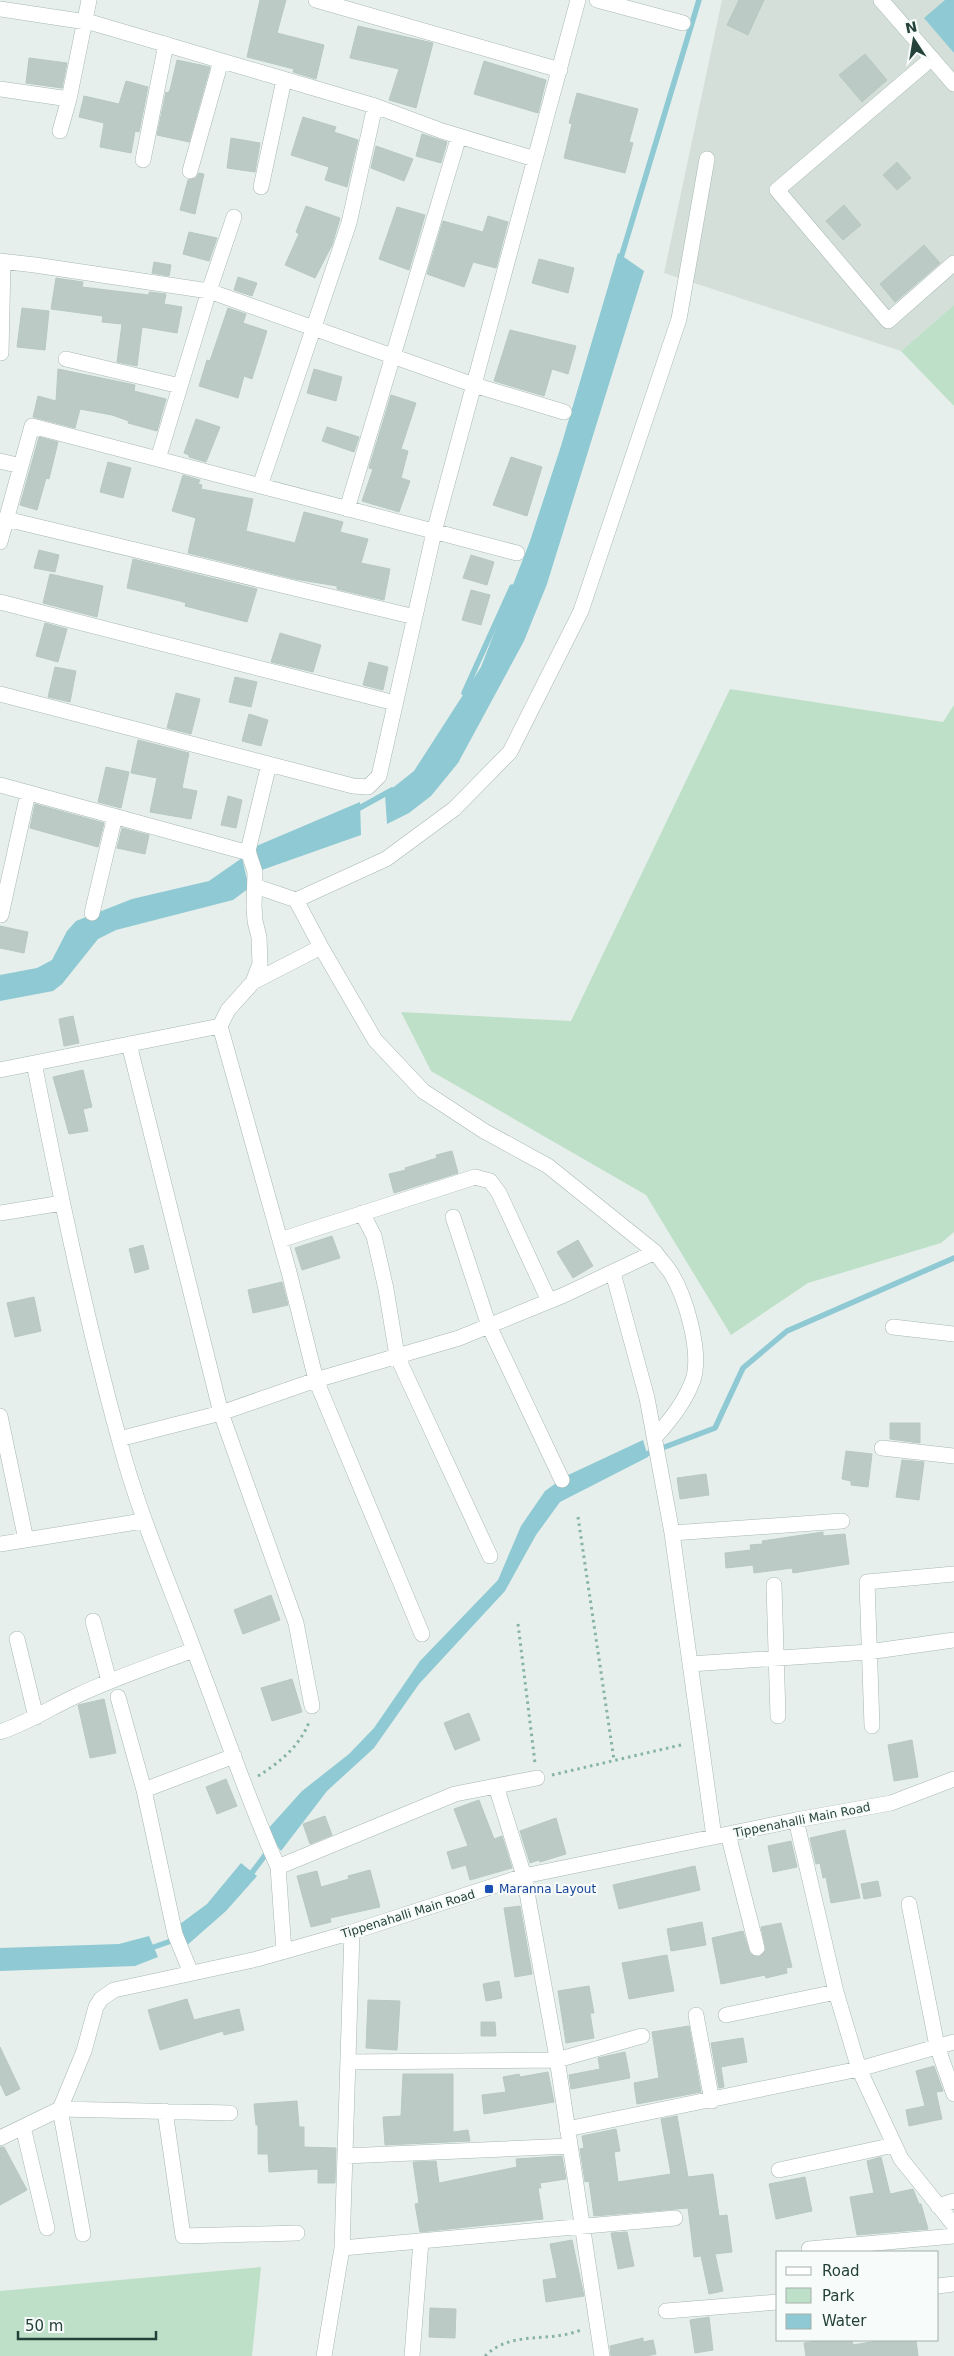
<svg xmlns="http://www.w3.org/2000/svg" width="954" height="2356" font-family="'DejaVu Sans',sans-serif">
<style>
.built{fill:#d4dfda}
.green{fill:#bfe0c8}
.water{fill:#8ec9d4}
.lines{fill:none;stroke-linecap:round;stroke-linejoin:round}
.stream{stroke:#8ec9d4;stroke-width:5.5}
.building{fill:#bbcac4;stroke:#b8c9c2}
.minor-casing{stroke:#a8b8b2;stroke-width:16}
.path{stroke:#86b3a5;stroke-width:3;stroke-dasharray:2.5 4;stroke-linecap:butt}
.minor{stroke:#fff;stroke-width:15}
.transit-dot{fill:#1a4fb4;stroke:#f7fbf9;stroke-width:2}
.labels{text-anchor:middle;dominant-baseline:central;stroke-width:4.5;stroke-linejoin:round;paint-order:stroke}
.street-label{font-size:12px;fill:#24423a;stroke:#f7fbf9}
.transit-label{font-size:12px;fill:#164399;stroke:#f7fbf9;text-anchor:start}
</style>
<rect width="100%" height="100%" fill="#e6efeb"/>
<path class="built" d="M 722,0 L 954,0 L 954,305 L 901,351 L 664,273 Z"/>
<path class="green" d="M 954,305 L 954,406 L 901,351 Z
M 730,689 L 943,722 L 954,705 L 954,1232 L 941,1243 L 808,1283 L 731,1335 L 646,1195 L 431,1071 L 401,1012 L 571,1021 Z
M 261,2267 L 252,2356 L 0,2356 L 0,2291 Z"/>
<path class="water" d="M 945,0 L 954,0 L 954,53 L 924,18 Z
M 618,253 L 644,271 L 547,584 L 524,641 L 458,763 L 431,796 L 409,813 L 387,824 L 385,794 L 414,771 L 481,667 L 530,541 L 561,446 Z
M 360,802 L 361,835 L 259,871 L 254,847 Z
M 242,858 L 249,888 L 233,900 L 116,930 L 98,939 L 62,984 L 53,991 L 0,1001 L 0,975 L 37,968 L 52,960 L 67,931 L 76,921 L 132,899 L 209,881 Z
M 643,1440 L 648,1457 L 560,1502 L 536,1535 L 505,1591 L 419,1684 L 374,1748 L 327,1791 L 281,1851 L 266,1831 L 302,1791 L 349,1754 L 374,1728 L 420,1661 L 498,1580 L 521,1526 L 545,1491 L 566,1476 Z
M 241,1863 L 257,1876 L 226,1911 L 185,1947 L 176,1927 L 207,1904 Z
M 149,1936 L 158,1957 L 135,1966 L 0,1971 L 0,1948 L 119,1944 Z"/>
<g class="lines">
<path class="stream" d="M 620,261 L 699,0
M 464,693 L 512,587
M 354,811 L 392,790
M 641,1456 L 715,1428 L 743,1368 L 787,1331 L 954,1258
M 248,1878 L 269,1850
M 148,1949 L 177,1939"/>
</g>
<path class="building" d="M 260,0 L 286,0 L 277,33 L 324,45 L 316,79 L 293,72 L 294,69 L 247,57 Z
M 739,0 L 764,0 L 748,35 L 727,25 Z
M 358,26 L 433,43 L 416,108 L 389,100 L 399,69 L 350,58 Z
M 865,54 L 887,80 L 862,102 L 839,75 Z
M 29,58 L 67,63 L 62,88 L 26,83 Z
M 177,60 L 210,67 L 189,142 L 157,135 L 166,92 L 168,93 L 170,90 Z
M 484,61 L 546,80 L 538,113 L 474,94 Z
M 126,81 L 148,87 L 139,132 L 135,131 L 131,153 L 100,147 L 104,123 L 79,117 L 84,96 L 119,104 Z
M 577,93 L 638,109 L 629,142 L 633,143 L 625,173 L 564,158 L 572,124 L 569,123 Z
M 303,117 L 336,127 L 334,132 L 358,140 L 347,187 L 325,180 L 329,167 L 291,155 Z
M 422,134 L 447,142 L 441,163 L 416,156 Z
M 231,138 L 260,143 L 255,172 L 227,168 Z
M 376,146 L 413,159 L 404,181 L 371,168 Z
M 897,162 L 911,178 L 897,190 L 883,175 Z
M 199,173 L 204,174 L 195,214 L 180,210 L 188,180 L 196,178 Z
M 844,205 L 861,225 L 843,240 L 826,221 Z
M 306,206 L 340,218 L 332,245 L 315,278 L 285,265 L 299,234 L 296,232 Z
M 397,207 L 425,215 L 409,270 L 379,259 Z
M 488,216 L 508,222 L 496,268 L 473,262 L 464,287 L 427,274 L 443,221 L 483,232 Z
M 189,232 L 217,238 L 209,261 L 183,254 Z
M 924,245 L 940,263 L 895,302 L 880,284 Z
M 539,259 L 574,268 L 568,293 L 532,283 Z
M 154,262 L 171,265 L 169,276 L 152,273 Z
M 238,277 L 257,283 L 252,296 L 234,290 Z
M 56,278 L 83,282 L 82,287 L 149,295 L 149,292 L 166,294 L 164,304 L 182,307 L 177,333 L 142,327 L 137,366 L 117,362 L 122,324 L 102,322 L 103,316 L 51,309 Z
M 22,308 L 49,311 L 45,350 L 17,347 Z
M 228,308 L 246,314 L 243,323 L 267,331 L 252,379 L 244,376 L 238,398 L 199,386 L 207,360 L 210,361 Z
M 510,330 L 576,346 L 568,374 L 552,369 L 544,396 L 494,381 Z
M 58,369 L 135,385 L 134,391 L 166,399 L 157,431 L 128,423 L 129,421 L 112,415 L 80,409 L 75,428 L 33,417 L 38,396 L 56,401 Z
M 314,369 L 342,377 L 336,401 L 307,393 Z
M 391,395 L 416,403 L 401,449 L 408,451 L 401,478 L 410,481 L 399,512 L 362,501 L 373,469 L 369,468 Z
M 196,419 L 220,427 L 206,462 L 189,457 L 189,455 L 184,453 Z
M 327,427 L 359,437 L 354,452 L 322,441 Z
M 39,437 L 58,442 L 49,479 L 46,478 L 37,510 L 20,505 Z
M 511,457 L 542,467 L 527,516 L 493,505 Z
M 108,462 L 131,468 L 123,498 L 100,492 Z
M 183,475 L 200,480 L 198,484 L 202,485 L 201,489 L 253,499 L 246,531 L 295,543 L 304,512 L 343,522 L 340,532 L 368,539 L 361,563 L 390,569 L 384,600 L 337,589 L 337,586 L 295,579 L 188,553 L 196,518 L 172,511 Z
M 39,550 L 59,555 L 55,572 L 34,568 Z
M 471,555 L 494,562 L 487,585 L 463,578 Z
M 133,559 L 257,589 L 247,622 L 185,606 L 186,603 L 180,601 L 127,588 Z
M 50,574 L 103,586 L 97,617 L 43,603 Z
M 471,590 L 490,595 L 481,625 L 462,620 Z
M 45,623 L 67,629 L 58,662 L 36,656 Z
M 280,633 L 321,645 L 313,672 L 271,662 Z
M 369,662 L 388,667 L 383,690 L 363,685 Z
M 55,667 L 76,671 L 70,702 L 48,697 Z
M 235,677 L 257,682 L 251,707 L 229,702 Z
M 176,693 L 200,699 L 191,734 L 167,728 Z
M 249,714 L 268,720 L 261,746 L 242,741 Z
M 138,740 L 189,753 L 182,788 L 197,791 L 191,819 L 150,812 L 157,778 L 131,773 Z
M 106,767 L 129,772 L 121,808 L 98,802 Z
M 228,796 L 242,800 L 236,828 L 221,825 Z
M 35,804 L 104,823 L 98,847 L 30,828 Z
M 122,828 L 149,835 L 145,854 L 117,848 Z
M 0,926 L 28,932 L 24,953 L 0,948 Z
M 73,1016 L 79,1043 L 64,1046 L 59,1019 Z
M 83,1070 L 92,1107 L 83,1109 L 88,1131 L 69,1134 L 53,1077 Z
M 452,1151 L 458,1173 L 394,1193 L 389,1174 L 406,1170 L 405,1168 L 437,1158 L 436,1155 Z
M 332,1236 L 340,1258 L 302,1270 L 295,1248 Z
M 578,1240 L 593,1266 L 573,1278 L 557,1252 Z
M 143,1245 L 149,1269 L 135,1273 L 129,1249 Z
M 282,1282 L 288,1305 L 253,1313 L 248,1290 Z
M 34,1297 L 41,1331 L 15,1337 L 7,1303 Z
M 890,1423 L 920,1423 L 920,1443 L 890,1439 Z
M 846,1451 L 872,1454 L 868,1487 L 851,1485 L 851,1481 L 842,1479 Z
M 902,1460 L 924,1462 L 919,1500 L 896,1497 Z
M 706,1474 L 709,1495 L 680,1499 L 677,1478 Z
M 823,1532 L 823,1536 L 845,1534 L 849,1564 L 793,1573 L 792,1568 L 754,1573 L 753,1565 L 726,1568 L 725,1553 L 751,1550 L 750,1545 L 763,1544 L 762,1541 Z
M 271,1595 L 280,1620 L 243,1634 L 234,1610 Z
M 292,1679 L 302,1712 L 272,1721 L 261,1688 Z
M 104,1699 L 116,1753 L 90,1758 L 78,1705 Z
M 469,1713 L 480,1740 L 455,1750 L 444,1723 Z
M 912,1740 L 918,1777 L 894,1781 L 888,1745 Z
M 226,1779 L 237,1806 L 217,1814 L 206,1787 Z
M 479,1800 L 494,1839 L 502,1836 L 512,1868 L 470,1880 L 466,1865 L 452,1869 L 447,1852 L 468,1846 L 454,1809 Z
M 325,1816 L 332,1835 L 310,1844 L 303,1824 Z
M 556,1818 L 566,1854 L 540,1862 L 539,1860 L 530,1863 L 520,1831 Z
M 845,1830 L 860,1898 L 831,1903 L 826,1877 L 823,1878 L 820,1863 L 816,1864 L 810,1838 Z
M 791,1841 L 797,1867 L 773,1872 L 768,1846 Z
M 695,1866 L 700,1890 L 619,1909 L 613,1885 Z
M 370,1870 L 380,1907 L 330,1918 L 331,1922 L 311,1927 L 297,1876 L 317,1871 L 321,1887 L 349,1879 L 348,1876 Z
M 878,1881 L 881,1896 L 864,1899 L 861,1884 Z
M 520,1906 L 532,1974 L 515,1977 L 504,1908 Z
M 702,1922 L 706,1945 L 671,1951 L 667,1929 Z
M 781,1923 L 792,1967 L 786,1968 L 787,1973 L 766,1978 L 765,1975 L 721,1984 L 712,1938 L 743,1931 L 750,1954 L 759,1957 L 766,1950 L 761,1927 Z
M 667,1955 L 674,1991 L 629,1999 L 622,1963 Z
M 499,1981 L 502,1998 L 486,2001 L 483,1984 Z
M 589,1986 L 594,2013 L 590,2013 L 594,2038 L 566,2043 L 558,1991 Z
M 187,1999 L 194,2020 L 239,2009 L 244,2030 L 224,2035 L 223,2031 L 160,2050 L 148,2010 Z
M 368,2000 L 400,2001 L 397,2050 L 366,2048 Z
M 481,2022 L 495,2022 L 496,2036 L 481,2036 Z
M 689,2026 L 701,2092 L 637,2104 L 634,2083 L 659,2078 L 652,2032 Z
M 743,2038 L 747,2062 L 721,2067 L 724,2087 L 719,2088 L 711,2043 Z
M 0,2047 L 20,2089 L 6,2096 L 0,2083 Z
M 625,2052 L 630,2078 L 571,2089 L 569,2075 L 600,2069 L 598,2058 Z
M 934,2066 L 943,2091 L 936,2092 L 942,2119 L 909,2126 L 906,2110 L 925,2106 L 916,2071 Z
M 548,2072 L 554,2102 L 484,2114 L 482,2095 L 506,2092 L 503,2077 L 519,2074 L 520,2077 Z
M 403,2074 L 453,2074 L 453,2132 L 468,2130 L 470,2141 L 385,2145 L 383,2117 L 401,2116 Z
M 297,2101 L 299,2127 L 304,2127 L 304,2147 L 336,2148 L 335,2183 L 318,2183 L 318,2169 L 269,2172 L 268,2154 L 258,2154 L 258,2125 L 256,2125 L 254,2104 Z
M 677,2116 L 688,2177 L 713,2174 L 719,2216 L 727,2215 L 732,2252 L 715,2254 L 723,2291 L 709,2294 L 701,2256 L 694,2257 L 688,2208 L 594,2216 L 589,2181 L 585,2182 L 580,2149 L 584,2148 L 582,2136 L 616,2129 L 620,2151 L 614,2152 L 618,2182 L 671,2174 L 661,2119 Z
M 0,2147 L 4,2147 L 27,2190 L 0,2205 Z
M 562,2156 L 566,2179 L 540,2183 L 541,2188 L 538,2188 L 543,2219 L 420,2232 L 415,2204 L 419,2203 L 413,2162 L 436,2161 L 439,2183 L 517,2167 L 516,2159 Z
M 881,2157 L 890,2194 L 913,2189 L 919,2204 L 921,2204 L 928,2229 L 857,2235 L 850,2197 L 874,2193 L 867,2161 Z
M 805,2177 L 812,2211 L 776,2219 L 769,2184 Z
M 627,2232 L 634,2266 L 618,2269 L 611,2233 Z
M 572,2240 L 584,2296 L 546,2302 L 543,2280 L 557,2278 L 550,2244 Z
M 430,2308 L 456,2309 L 455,2338 L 429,2337 Z
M 709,2317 L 713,2350 L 695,2353 L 690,2320 Z
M 643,2338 L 643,2342 L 653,2340 L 656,2354 L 647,2356 L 611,2356 L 610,2346 Z
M 823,2340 L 852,2340 L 853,2345 L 883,2340 L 916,2340 L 918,2356 L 806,2356 L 804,2343 Z"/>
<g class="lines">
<g class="minor-casing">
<path id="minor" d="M 316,0 L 560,70
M 597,0 L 683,23
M 881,0 L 954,84
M 0,9 L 93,23 L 375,106 L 442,131 L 535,159
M 932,58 L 777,190 L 888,321 L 954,263
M 0,89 L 69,99 L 89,0
M 60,131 L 69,99
M 143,160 L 166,44
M 190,171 L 221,61
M 261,187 L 284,80
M 0,261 L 35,265 L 209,291 L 474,385 L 564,412
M 1,353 L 3,262
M 66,359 L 180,386
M 158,459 L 209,291 L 234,217
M 0,461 L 21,466
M 260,486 L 349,223 L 375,106
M 347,509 L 459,136
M 6,519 L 415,617
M 0,542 L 32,426 L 517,553
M 0,602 L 395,703
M 0,694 L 353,786 L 368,787 L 379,776 L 434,532 L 578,0
M 269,764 L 248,851 L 255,872 L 254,906 L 255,921 L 259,937 L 260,964 L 253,982 L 228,1010 L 220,1026 L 289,1272 L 316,1380 L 422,1634
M 0,785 L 249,853
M 255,886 L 296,900 L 321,947
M 296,900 L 386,859 L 454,809 L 510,752 L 581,611 L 679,319 L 707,159
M 92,913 L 115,816
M 1,915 L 28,793
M 253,982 L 321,947 L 375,1040 L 423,1091 L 484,1131 L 548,1166 L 655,1252
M 129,1044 L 221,1413 L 296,1623 L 312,1706
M 34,1063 C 59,1189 85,1315 119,1439 C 138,1512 168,1580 194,1650 C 222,1723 246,1796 278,1867
M 0,1070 L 220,1026
M 0,1213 L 62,1203
M 362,1213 L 374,1236 L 386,1289 L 397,1356 L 490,1556
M 453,1217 L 489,1326 L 562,1480
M 280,1240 L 475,1177 L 490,1181 L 499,1193 L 549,1301
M 613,1273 L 647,1398 L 672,1533 L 714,1837
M 893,1327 L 954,1334
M 0,1416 L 26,1540
M 119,1439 L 221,1413 L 316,1380 L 459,1338 L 564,1295 L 655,1252 C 660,1259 666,1266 671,1273 C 686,1298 702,1352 693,1380 C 685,1402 670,1421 655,1437
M 882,1448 L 954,1456
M 672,1533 L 842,1521
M 0,1544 L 143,1521
M 774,1585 L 778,1716
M 93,1621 L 109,1681
M 17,1639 L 36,1717
M 690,1664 L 868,1652 L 954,1640
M 118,1697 L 144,1790
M 872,1726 L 867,1582 L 954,1574
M 0,1732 C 27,1723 50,1708 76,1696 C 114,1678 155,1664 194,1650
M 496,1786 L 524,1876 L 556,2052 L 602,2356
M 796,1820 L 836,1992 L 859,2069 L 901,2159 L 954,2225
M 728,1834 L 757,1948
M 909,1904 L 937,2046 L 954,2094
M 284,1951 L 278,1867 L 455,1794 L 537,1778
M 191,1973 L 175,1934 L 144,1790 L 234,1756
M 696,2015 L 712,2101
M 726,2015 L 836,1992
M 348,2062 L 557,2060 L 642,2036
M 165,2111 L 183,2236 L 297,2233
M 23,2127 L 47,2228
M 567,2129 L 859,2069 L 954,2042
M 0,2138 L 60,2109 L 84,2051 L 96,2007 L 101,1999 L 114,1990 L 257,1959 L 352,1932 L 524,1876 L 796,1820 L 891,1803 L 954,1779
M 345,2156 L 570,2146
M 779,2170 L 894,2145
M 938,2206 L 954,2201
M 83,2234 L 60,2109 L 230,2113
M 342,2248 L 675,2218
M 809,2249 L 954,2236
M 938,2286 L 954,2284
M 666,2311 L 778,2302
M 324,2356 L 342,2248 L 352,1932
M 412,2356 L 421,2241"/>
</g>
<path class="path" d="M 578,1517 L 614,1760
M 518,1624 L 535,1763
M 552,1775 L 685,1744
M 258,1776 C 279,1763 300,1746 309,1722
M 485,2356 C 512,2329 551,2344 583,2329"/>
<use href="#minor" class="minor"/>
</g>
<rect class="transit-dot" x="484" y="1884" width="10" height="10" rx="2.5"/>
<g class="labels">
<g class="street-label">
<text transform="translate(802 1820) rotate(-11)">Tippenahalli Main Road</text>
<text transform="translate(408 1914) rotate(-17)">Tippenahalli Main Road</text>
</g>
<g class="transit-label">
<text x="499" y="1889">Maranna Layout</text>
</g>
</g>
<rect x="776" y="2251" width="162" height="90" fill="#f7fbf9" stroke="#a3b1ad"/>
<rect x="786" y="2267" width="25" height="8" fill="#ffffff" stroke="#a3b1ad"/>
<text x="822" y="2276" font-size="15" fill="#24423a">Road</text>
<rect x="786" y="2288" width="25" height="15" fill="#bfe0c8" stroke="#a3b1ad"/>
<text x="822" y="2301" font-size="15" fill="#24423a">Park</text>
<rect x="786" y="2314" width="25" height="15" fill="#8ec9d4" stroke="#a3b1ad"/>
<text x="822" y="2326" font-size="15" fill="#24423a">Water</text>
<g transform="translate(914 40) rotate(348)" stroke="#f7fbf9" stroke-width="4" paint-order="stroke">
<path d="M0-4L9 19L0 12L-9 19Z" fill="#24423a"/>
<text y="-8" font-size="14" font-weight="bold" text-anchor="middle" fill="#24423a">N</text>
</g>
<path d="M18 2331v8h138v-8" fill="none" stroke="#24423a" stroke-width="2.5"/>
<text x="25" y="2331" font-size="15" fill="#24423a" stroke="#f7fbf9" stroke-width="4" paint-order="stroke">50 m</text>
</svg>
